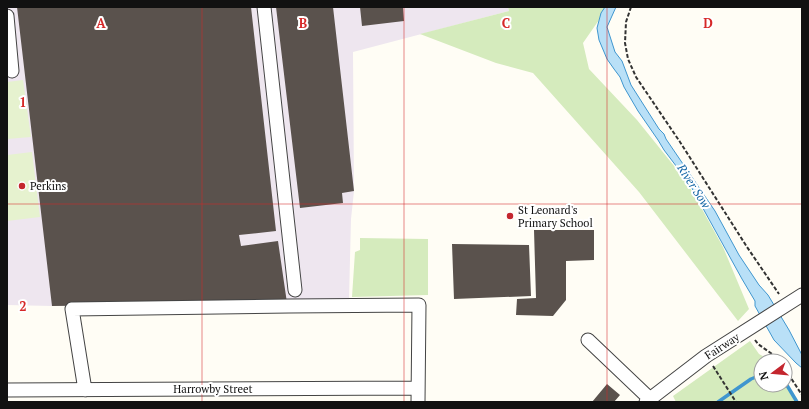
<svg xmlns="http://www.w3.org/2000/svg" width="809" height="409" font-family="'PT Serif',serif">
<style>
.industrial{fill:#eee6ef}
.green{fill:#d5ebbd}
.pitch{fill:#e6f2cf}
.water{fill:#b9e0f7;stroke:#3f96cf}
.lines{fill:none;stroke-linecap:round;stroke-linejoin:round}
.stream{stroke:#3f96cf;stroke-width:3.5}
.building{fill:#5a524d}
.minor-casing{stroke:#444;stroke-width:15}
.path{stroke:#333;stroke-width:2;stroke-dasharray:4 2;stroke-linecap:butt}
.minor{stroke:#fff;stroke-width:13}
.grid{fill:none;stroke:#d62828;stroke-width:1;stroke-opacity:0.55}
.poi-dot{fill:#c4262e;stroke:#fff;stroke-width:1.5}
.labels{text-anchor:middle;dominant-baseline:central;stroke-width:4;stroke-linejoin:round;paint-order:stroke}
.poi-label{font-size:11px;fill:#111;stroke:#fff;text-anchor:start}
.street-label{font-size:11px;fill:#111;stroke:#fff}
.water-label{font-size:12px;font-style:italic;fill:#1768a6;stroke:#fff}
.grid-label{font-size:13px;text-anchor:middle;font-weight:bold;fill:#d62828;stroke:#fff;stroke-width:4;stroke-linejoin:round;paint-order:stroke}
</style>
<rect width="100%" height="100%" fill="#fffdf5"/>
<path class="industrial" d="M 7,7 L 508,7 L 509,11 L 353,52 L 354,191 L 351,219 L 349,299 L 52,306 L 7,305 Z"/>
<path class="green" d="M 508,7 L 608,7 L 583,43 L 589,69 L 637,120 L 687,182 L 723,247 L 749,309 L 738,321 L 639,192 L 533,73 L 496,63 L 420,34 L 509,11 Z
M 360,238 L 428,239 L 428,295 L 352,297 L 355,252 L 360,250 Z
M 750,341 L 759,354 L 772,361 L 761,361 L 761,385 L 785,385 L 785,380 L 796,402 L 676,402 L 673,396 Z"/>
<path class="pitch" d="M 23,80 L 31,137 L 7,139 L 7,82 Z
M 32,152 L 40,217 L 7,221 L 7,155 Z"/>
<path class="water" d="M 605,7 L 616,7 L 607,27 L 615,52 L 622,61 L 631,85 L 659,129 L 664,134 L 666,139 L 715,211 L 739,255 L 759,285 L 768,295 L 789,330 L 802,355 L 802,368 L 796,363 L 774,340 L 755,306 L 755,301 L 742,279 L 689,183 L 664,150 L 658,140 L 638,111 L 624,87 L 620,77 L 614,69 L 607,59 L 599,40 L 597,28 L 601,13 Z"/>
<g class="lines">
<path class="stream" d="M 785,382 L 797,402
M 718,402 L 751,379 L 761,375"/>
</g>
<path class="building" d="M 17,7 L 251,7 L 276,231 L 239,235 L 241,246 L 278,241 L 287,303 L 52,306 Z
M 276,7 L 333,7 L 354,191 L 342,193 L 343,203 L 300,208 Z
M 360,7 L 403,7 L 404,21 L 362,26 Z
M 534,230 L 594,230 L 594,260 L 566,261 L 566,300 L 553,316 L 516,315 L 517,299 L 536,298 Z
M 452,244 L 529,245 L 531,296 L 454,299 Z
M 607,384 L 620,395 L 614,402 L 592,402 Z"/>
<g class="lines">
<g class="minor-casing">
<path id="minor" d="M 264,7 L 295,290
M 7,16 L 12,71
M 588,340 L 650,399
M 7,390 L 418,388
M 85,390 L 72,309 L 289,306 L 419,305 L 418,402
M 646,402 L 706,356 L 802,295"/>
</g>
<path class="path" d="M 631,7 L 626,22 L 625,43 L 628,59 L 636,77 L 680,142 L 747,247 L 779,294
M 755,340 L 758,344 L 779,359 L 780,361
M 713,366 L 736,402
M 785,369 L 802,395"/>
<use href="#minor" class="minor"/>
</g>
<path class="grid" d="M 202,7 L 202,402M 404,7 L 404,402M 607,7 L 607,402M 7,204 L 802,204"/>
<g class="poi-dot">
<circle cx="22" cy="186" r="4"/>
<circle cx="510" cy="216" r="4"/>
</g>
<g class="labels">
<g class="poi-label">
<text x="30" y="186">Perkins</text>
<text x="518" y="210">St Leonard's<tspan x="518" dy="13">Primary School</tspan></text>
</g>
<g class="street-label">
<text transform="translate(722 346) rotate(-33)">Fairway</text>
<text x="213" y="389">Harrowby Street</text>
</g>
<g class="water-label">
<text transform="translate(694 186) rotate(57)">River Sow</text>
</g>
</g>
<g class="grid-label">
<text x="101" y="28">A</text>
<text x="303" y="28">B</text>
<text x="506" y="28">C</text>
<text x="708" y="28">D</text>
<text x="23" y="107">1</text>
<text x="23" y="311">2</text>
</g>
<rect width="809" height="409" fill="none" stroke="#111111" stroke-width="16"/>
<g transform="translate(773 373) rotate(254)"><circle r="19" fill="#ffffff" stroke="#a0a0a0"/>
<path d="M0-3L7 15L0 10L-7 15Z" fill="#c4262e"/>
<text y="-6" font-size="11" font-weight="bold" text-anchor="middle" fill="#111111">N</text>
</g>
</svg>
